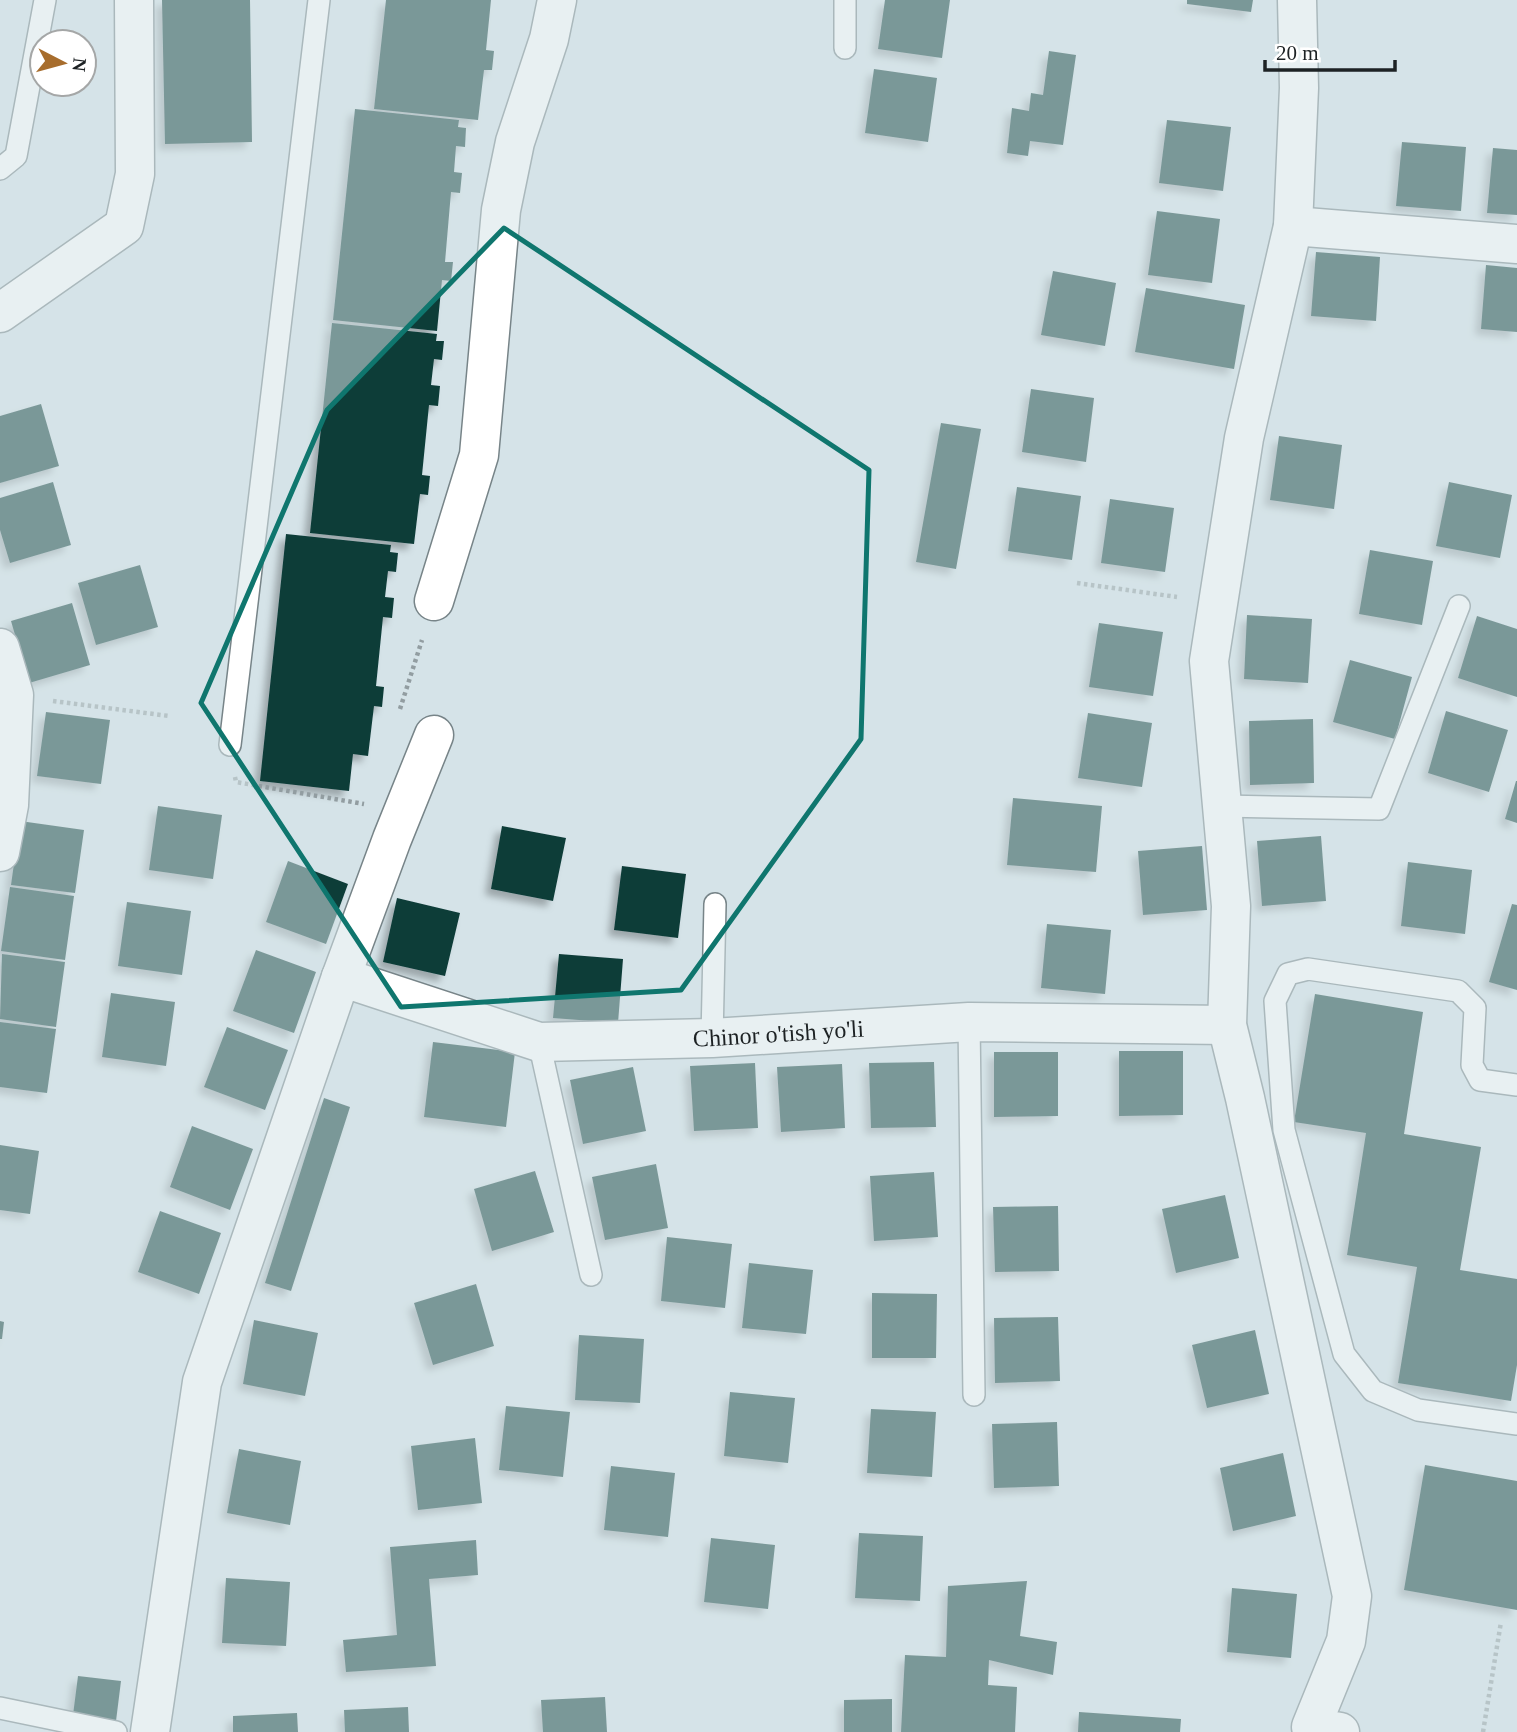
<svg xmlns="http://www.w3.org/2000/svg" width="1517" height="1732" font-family="'Times New Roman',serif">
<style>
.building{fill:#103c39;filter:url(#shadow)}
.lines{fill:none;stroke-linecap:round;stroke-linejoin:round}
.lane-casing{stroke:#778488;stroke-width:24}
.street-casing{stroke:#778488;stroke-width:41}
.path{stroke:#929da1;stroke-width:4.5;stroke-dasharray:3.5 3.5;stroke-linecap:butt}
.lane{stroke:#fff;stroke-width:21}
.street{stroke:#fff;stroke-width:38}
.marked{fill:none;stroke:#0f766e;stroke-width:5;stroke-linejoin:round}
.labels{text-anchor:middle;dominant-baseline:central;stroke-width:7;stroke-linejoin:round;paint-order:stroke}
.street-label{font-size:24px;fill:#1d2224;stroke:#fff}
</style>
<defs>
<filter id="shadow"><feDropShadow dx="-6" dy="6" stdDeviation="3.5" flood-color="#0004"/></filter>
</defs>
<rect width="100%" height="100%" fill="#d5e3e8"/>
<path class="building" d="M 162,0 L 250,0 L 252,142 L 165,144 Z
M 386,0 L 491,0 L 486,50 L 494,51 L 492,70 L 484,70 L 478,120 L 374,109 Z
M 885,0 L 950,0 L 942,58 L 878,49 Z
M 1187,0 L 1253,0 L 1251,12 L 1187,4 Z
M 1049,51 L 1076,55 L 1063,145 L 1030,141 L 1028,156 L 1007,153 L 1012,108 L 1029,111 L 1031,93 L 1043,95 Z
M 874,69 L 937,78 L 928,142 L 865,133 Z
M 355,109 L 459,120 L 458,127 L 466,128 L 465,147 L 456,146 L 454,172 L 462,173 L 460,193 L 451,192 L 445,262 L 453,262 L 451,281 L 442,280 L 437,331 L 333,320 Z
M 1167,120 L 1231,127 L 1223,191 L 1159,183 Z
M 1402,142 L 1466,147 L 1461,211 L 1396,206 Z
M 1493,148 L 1517,150 L 1517,215 L 1487,213 Z
M 1157,211 L 1220,219 L 1212,283 L 1148,275 Z
M 1316,252 L 1380,257 L 1376,321 L 1311,316 Z
M 1486,265 L 1517,268 L 1517,332 L 1481,329 Z
M 1053,271 L 1116,283 L 1105,346 L 1041,335 Z
M 1146,288 L 1245,305 L 1234,369 L 1135,352 Z
M 332,323 L 437,334 L 436,341 L 444,341 L 442,360 L 434,359 L 431,385 L 440,386 L 438,406 L 429,405 L 422,475 L 430,476 L 428,495 L 420,494 L 414,544 L 310,533 Z
M 1031,389 L 1094,398 L 1086,462 L 1022,452 Z
M 41,404 L 59,466 L 0,483 L 0,416 Z
M 941,423 L 981,429 L 956,569 L 916,562 Z
M 1279,436 L 1342,445 L 1334,509 L 1270,500 Z
M 53,482 L 71,545 L 10,563 L 0,530 L 0,498 Z
M 1449,482 L 1512,495 L 1500,558 L 1436,546 Z
M 1017,487 L 1081,496 L 1072,560 L 1008,551 Z
M 1110,499 L 1174,508 L 1165,572 L 1101,563 Z
M 286,534 L 391,545 L 390,552 L 398,553 L 396,572 L 388,571 L 385,597 L 394,598 L 392,618 L 383,617 L 376,686 L 384,687 L 382,707 L 374,706 L 368,756 L 353,754 L 349,791 L 260,781 Z
M 1370,550 L 1433,561 L 1422,625 L 1359,614 Z
M 140,565 L 158,627 L 96,645 L 78,583 Z
M 72,603 L 90,665 L 29,683 L 11,621 Z
M 1247,615 L 1312,619 L 1308,683 L 1244,679 Z
M 1477,616 L 1517,629 L 1517,697 L 1458,678 Z
M 1099,623 L 1163,632 L 1153,696 L 1089,687 Z
M 1350,660 L 1412,677 L 1395,739 L 1333,722 Z
M 1446,711 L 1508,730 L 1489,792 L 1428,773 Z
M 46,712 L 110,720 L 101,784 L 37,776 Z
M 1088,713 L 1152,723 L 1142,787 L 1078,778 Z
M 1313,719 L 1314,783 L 1250,785 L 1249,721 Z
M 1516,781 L 1517,781 L 1517,823 L 1505,819 Z
M 1013,798 L 1102,806 L 1096,872 L 1007,865 Z
M 158,806 L 222,815 L 213,879 L 149,870 Z
M 20,821 L 84,830 L 75,893 L 11,885 Z
M 502,826 L 566,838 L 553,901 L 491,889 Z
M 1321,836 L 1326,901 L 1262,906 L 1257,841 Z
M 1202,846 L 1207,910 L 1143,915 L 1138,851 Z
M 288,861 L 348,884 L 326,944 L 266,922 Z
M 1408,862 L 1472,870 L 1465,934 L 1401,926 Z
M 622,866 L 686,874 L 678,938 L 614,930 Z
M 10,887 L 74,896 L 65,960 L 1,951 Z
M 397,898 L 460,913 L 445,976 L 383,962 Z
M 127,902 L 191,911 L 182,975 L 118,966 Z
M 1512,904 L 1517,905 L 1517,990 L 1489,982 Z
M 1047,924 L 1111,930 L 1105,994 L 1041,988 Z
M 256,950 L 316,972 L 294,1033 L 233,1011 Z
M 2,954 L 65,962 L 56,1027 L 0,1019 Z
M 559,954 L 623,959 L 618,1023 L 553,1018 Z
M 111,993 L 175,1002 L 166,1066 L 102,1057 Z
M 1315,994 L 1423,1012 L 1404,1134 L 1481,1147 L 1460,1270 L 1517,1279 L 1517,1365 L 1511,1401 L 1398,1383 L 1417,1267 L 1347,1255 L 1366,1133 L 1294,1122 Z
M 0,1022 L 56,1029 L 47,1093 L 0,1087 Z
M 227,1027 L 288,1050 L 265,1110 L 204,1087 Z
M 433,1042 L 515,1052 L 506,1127 L 424,1117 Z
M 1119,1051 L 1183,1051 L 1183,1115 L 1119,1116 Z
M 994,1052 L 1058,1052 L 1058,1116 L 994,1117 Z
M 934,1062 L 936,1127 L 871,1128 L 869,1063 Z
M 755,1063 L 758,1128 L 694,1131 L 690,1066 Z
M 842,1064 L 845,1128 L 781,1132 L 777,1067 Z
M 633,1067 L 646,1131 L 583,1144 L 570,1080 Z
M 324,1098 L 350,1107 L 291,1291 L 265,1283 Z
M 192,1126 L 253,1149 L 230,1210 L 170,1187 Z
M 0,1145 L 39,1151 L 30,1214 L 0,1210 Z
M 656,1164 L 668,1228 L 605,1240 L 592,1177 Z
M 535,1171 L 554,1232 L 492,1251 L 474,1189 Z
M 934,1172 L 938,1237 L 874,1241 L 870,1176 Z
M 1225,1195 L 1239,1258 L 1176,1273 L 1162,1209 Z
M 1058,1206 L 1059,1271 L 995,1272 L 993,1207 Z
M 160,1211 L 221,1233 L 199,1294 L 138,1272 Z
M 667,1237 L 732,1244 L 725,1308 L 661,1301 Z
M 749,1263 L 813,1270 L 806,1334 L 742,1328 Z
M 476,1284 L 494,1346 L 433,1365 L 414,1303 Z
M 872,1293 L 937,1294 L 936,1358 L 872,1358 Z
M 1058,1317 L 1060,1381 L 995,1383 L 994,1318 Z
M 254,1320 L 318,1333 L 305,1396 L 243,1384 Z
M 0,1321 L 4,1322 L 2,1339 L 0,1339 Z
M 1255,1330 L 1269,1394 L 1207,1408 L 1192,1345 Z
M 579,1335 L 644,1339 L 640,1403 L 575,1400 Z
M 730,1392 L 795,1398 L 788,1463 L 724,1456 Z
M 506,1406 L 570,1412 L 563,1477 L 499,1470 Z
M 871,1409 L 936,1412 L 932,1477 L 867,1473 Z
M 1057,1422 L 1059,1486 L 994,1488 L 992,1424 Z
M 475,1438 L 482,1503 L 418,1510 L 411,1446 Z
M 239,1449 L 301,1461 L 290,1525 L 227,1513 Z
M 1283,1453 L 1296,1516 L 1233,1531 L 1220,1468 Z
M 1425,1465 L 1517,1481 L 1517,1610 L 1404,1590 Z
M 611,1466 L 675,1473 L 668,1537 L 604,1530 Z
M 859,1533 L 923,1536 L 920,1601 L 855,1598 Z
M 711,1538 L 775,1545 L 768,1609 L 704,1602 Z
M 476,1540 L 478,1575 L 429,1579 L 436,1666 L 346,1672 L 343,1640 L 397,1635 L 390,1547 Z
M 226,1578 L 290,1582 L 286,1646 L 222,1643 Z
M 1027,1581 L 1020,1636 L 1057,1642 L 1053,1675 L 989,1660 L 988,1685 L 1017,1687 L 1015,1732 L 901,1732 L 905,1655 L 946,1657 L 948,1586 Z
M 1232,1588 L 1297,1594 L 1291,1658 L 1227,1652 Z
M 78,1676 L 121,1681 L 116,1721 L 73,1715 Z
M 605,1697 L 607,1732 L 543,1732 L 541,1700 Z
M 892,1699 L 892,1732 L 844,1732 L 844,1700 Z
M 408,1707 L 409,1732 L 345,1732 L 344,1710 Z
M 1079,1712 L 1181,1719 L 1180,1732 L 1078,1732 Z
M 297,1713 L 298,1732 L 233,1732 L 233,1716 Z"/>
<g class="lines">
<g class="lane-casing">
<path id="lane" d="M 845,48 L 845,0
M 0,169 L 16,156 L 45,0
M 230,745 L 319,0
M 1222,806 L 1379,809 L 1459,606
M 969,1022 L 974,1395
M 712,1038 L 715,904
M 539,1042 L 591,1275
M 1517,1085 L 1480,1080 L 1472,1065 L 1475,1008 L 1458,991 L 1308,969 L 1288,974 L 1275,1001 L 1284,1130 L 1344,1354 L 1373,1391 L 1418,1410 L 1517,1424
M 0,1708 L 116,1732"/>
</g>
<g class="street-casing">
<g id="street">
<path d="M 1297,0 L 1299,88 L 1293,226 L 1244,438 L 1209,661 L 1231,906 L 1227,1025 L 1245,1098 L 1352,1596 L 1346,1641 L 1311,1727 L 1340,1732"/>
<path d="M 1293,226 L 1517,244"/>
<path d="M 0,313 L 124,226 L 135,174 L 134,0"/>
<path d="M 434,601 L 479,455 L 501,210 L 515,142 L 549,39 L 557,0"/>
<path d="M 0,648 L 14,695 L 9,805 L 0,852"/>
<path id="s1" d="M 341,977 L 539,1042 L 712,1038 L 969,1022 L 1227,1025"/>
<path d="M 150,1732 L 202,1382 L 341,977 L 392,839 L 434,735"/>
</g>
</g>
<path class="path" d="M 1077,583 L 1177,597
M 53,701 L 169,716
M 400,709 L 422,640
M 235,777 L 236,782 L 364,804
M 1483,1732 L 1501,1622"/>
<use href="#lane" class="lane"/>
<use href="#street" class="street"/>
</g>
<path d="M0 0H1517V1732H0ZM 504,228 L 869,470 L 861,739 L 681,990 L 401,1007 L 201,703 L 327,410 Z" fill="#d5e3e8" fill-opacity=".55" fill-rule="evenodd"/>
<path class="marked" d="M 504,228 L 869,470 L 861,739 L 681,990 L 401,1007 L 201,703 L 327,410 Z"/>
<g class="labels">
<g class="street-label">
<text stroke="none"><textPath href="#s1" startOffset="448">Chinor o'tish yo'li</textPath></text>
</g>
</g>
<g transform="translate(63 63) rotate(96)"><circle r="33" fill="#ffffff" stroke="#a5a7a7" stroke-width="2"/>
<path d="M0-5L12 26L0 18L-12 26Z" fill="#a76d2d"/>
<text y="-10" font-size="19" font-weight="bold" text-anchor="middle" fill="#1d2224">N</text>
</g>
<path d="M1265 60v10h130v-10" fill="none" stroke="#1d2224" stroke-width="3.5"/>
<text x="1276" y="60" font-size="21" fill="#1d2224" stroke="#ffffff" stroke-width="5" paint-order="stroke">20 m</text>
</svg>
